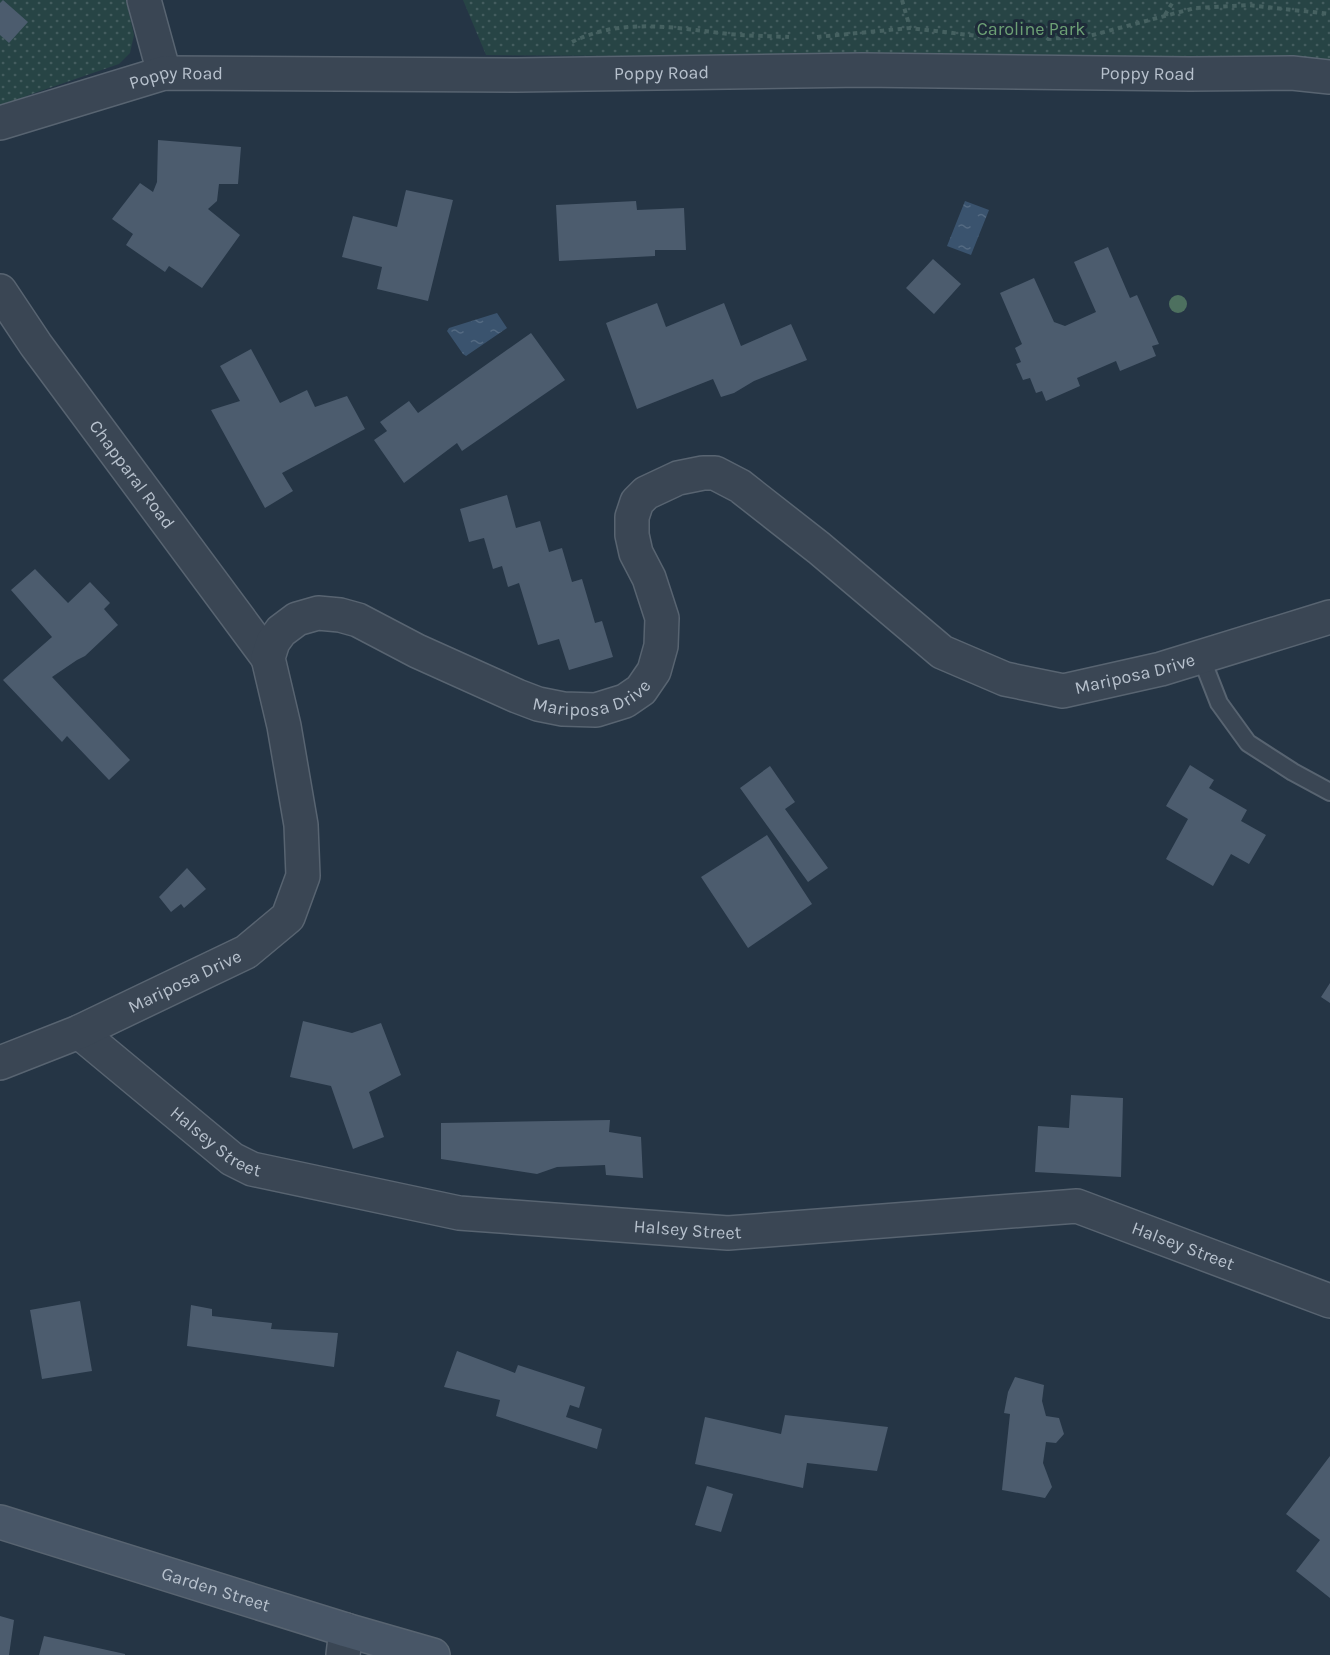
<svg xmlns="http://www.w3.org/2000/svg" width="1330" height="1655" font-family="Karla,sans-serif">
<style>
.grass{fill:url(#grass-dots)}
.water{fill:url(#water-ripples)}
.building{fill:#4c5c6e}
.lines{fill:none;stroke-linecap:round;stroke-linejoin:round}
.lane-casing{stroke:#586471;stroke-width:20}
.street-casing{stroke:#586471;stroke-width:36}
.secondary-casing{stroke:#586471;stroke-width:36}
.path{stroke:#466161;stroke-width:4;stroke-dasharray:4.5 4.5;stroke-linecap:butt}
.lane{stroke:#3a4654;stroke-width:16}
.street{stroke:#3a4654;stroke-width:33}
.secondary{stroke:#485667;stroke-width:33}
.tree{fill:#4d705f}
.labels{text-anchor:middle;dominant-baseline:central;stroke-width:6;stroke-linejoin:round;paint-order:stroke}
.park-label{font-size:18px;fill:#6da075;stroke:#1e2b39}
.street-label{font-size:18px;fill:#b7c1cd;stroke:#1e2b39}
</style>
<defs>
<pattern id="grass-dots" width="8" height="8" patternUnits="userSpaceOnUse" patternTransform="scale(1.5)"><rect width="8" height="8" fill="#274445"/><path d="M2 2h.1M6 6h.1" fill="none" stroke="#445d5f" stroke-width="1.8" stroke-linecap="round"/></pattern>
<pattern id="water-ripples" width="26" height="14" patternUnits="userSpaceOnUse" patternTransform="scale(1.5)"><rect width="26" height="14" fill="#3a536e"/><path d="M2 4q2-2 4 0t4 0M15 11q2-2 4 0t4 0" fill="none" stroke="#546a82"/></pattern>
</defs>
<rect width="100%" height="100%" fill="#253545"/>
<path class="grass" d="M 0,0 L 126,0 L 134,35 L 130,53 L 119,64 L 29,95 L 0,108 Z
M 463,0 L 1330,0 L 1330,60 L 486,55 Z"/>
<path class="water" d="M 965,201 L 989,210 L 971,255 L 947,246 Z
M 497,313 L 507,328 L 466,356 L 463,354 L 447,331 L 449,328 Z"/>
<path class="building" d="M 3,0 L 28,22 L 9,43 L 0,35 L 0,3 Z
M 158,140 L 241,147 L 238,184 L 219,184 L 217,201 L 208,209 L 240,235 L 202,288 L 169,266 L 165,272 L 126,245 L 133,234 L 112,219 L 140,183 L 153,192 L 157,182 Z
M 406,190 L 453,200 L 428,301 L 377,289 L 382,267 L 342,257 L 353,216 L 397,227 Z
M 636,201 L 637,210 L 684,208 L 686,250 L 655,250 L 655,256 L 559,261 L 556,205 Z
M 1108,247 L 1130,298 L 1137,295 L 1159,344 L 1152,346 L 1156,356 L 1120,371 L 1116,361 L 1077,378 L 1080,386 L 1046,401 L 1042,391 L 1036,393 L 1030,378 L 1023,380 L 1016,364 L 1021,362 L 1015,348 L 1022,344 L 1000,293 L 1034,278 L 1054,322 L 1065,326 L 1096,312 L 1074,262 Z
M 933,259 L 961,284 L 934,314 L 906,288 Z
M 657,303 L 666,327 L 724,303 L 741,346 L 791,324 L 807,360 L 754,381 L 734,393 L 721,397 L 713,379 L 637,409 L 606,323 Z
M 531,333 L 565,380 L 462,451 L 457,443 L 404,483 L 374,440 L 387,431 L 380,422 L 409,401 L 418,413 Z
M 251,349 L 280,403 L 307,390 L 315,407 L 347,396 L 365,429 L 282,473 L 293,491 L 265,508 L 211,410 L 240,401 L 220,366 Z
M 507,495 L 516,528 L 540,521 L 549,552 L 562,548 L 572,582 L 582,579 L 595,623 L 602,621 L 613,657 L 569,670 L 559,639 L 538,645 L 519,583 L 508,587 L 502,566 L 493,569 L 484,538 L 469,542 L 460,509 Z
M 35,569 L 68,603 L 90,582 L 110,603 L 104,609 L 118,625 L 85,656 L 77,660 L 52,677 L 130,760 L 109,780 L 67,736 L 62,742 L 3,680 L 52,637 L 11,590 Z
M 1190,765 L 1214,780 L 1209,788 L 1247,810 L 1241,821 L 1266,835 L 1249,864 L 1231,854 L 1213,886 L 1166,859 L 1188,819 L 1166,806 Z
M 770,766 L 795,802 L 785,809 L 828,868 L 808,882 L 740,788 Z
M 767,835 L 812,904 L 748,948 L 701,877 Z
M 187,868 L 206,889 L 184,908 L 181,904 L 171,912 L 159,897 Z
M 1330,983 L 1330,1003 L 1321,997 Z
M 303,1021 L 352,1033 L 381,1023 L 401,1075 L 369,1092 L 384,1137 L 353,1149 L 331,1086 L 290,1077 Z
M 1071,1095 L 1123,1098 L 1121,1177 L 1035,1172 L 1038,1126 L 1069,1128 Z
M 610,1120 L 609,1132 L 641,1137 L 643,1178 L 606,1175 L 605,1165 L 557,1167 L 537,1174 L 441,1159 L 441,1123 Z
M 80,1301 L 92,1371 L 42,1379 L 30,1310 Z
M 191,1305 L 212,1309 L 212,1316 L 272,1323 L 271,1329 L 338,1333 L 334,1367 L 187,1346 Z
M 457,1351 L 515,1373 L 518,1365 L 585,1387 L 579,1408 L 570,1405 L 566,1417 L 602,1429 L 597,1449 L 496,1416 L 500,1400 L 444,1387 Z
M 1015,1377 L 1044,1385 L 1042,1401 L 1046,1416 L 1059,1418 L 1064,1434 L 1056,1443 L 1046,1442 L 1043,1463 L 1052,1487 L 1045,1498 L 1002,1490 L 1010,1414 L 1004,1413 L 1008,1392 Z
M 785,1415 L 888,1427 L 877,1471 L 807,1463 L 803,1488 L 695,1464 L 705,1417 L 781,1434 Z
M 1330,1456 L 1330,1598 L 1296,1571 L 1320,1540 L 1286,1514 Z
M 707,1486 L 733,1494 L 721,1532 L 695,1525 Z
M 0,1616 L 14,1620 L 9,1655 L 0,1655 Z
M 44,1636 L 125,1654 L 125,1655 L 39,1655 Z"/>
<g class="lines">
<g class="lane-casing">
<path id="lane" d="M 1201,657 L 1219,703 L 1248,743 L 1293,772 L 1330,792"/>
</g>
<g class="street-casing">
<g id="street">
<path d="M 144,0 L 164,73"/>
<path id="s1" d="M 0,123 L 164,73 L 517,75 L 862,70 L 1190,74 L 1292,73 L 1330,77"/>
<path id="s2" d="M 0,291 L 36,345 L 268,658"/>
<path id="s3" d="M 79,1032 L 232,1159 L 252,1169 L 459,1213 L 728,1233 L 1077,1206 L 1330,1301"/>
<path id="s4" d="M 0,1063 L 79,1032 L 246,952 L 288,917 L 303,876 L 301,825 L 284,726 L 268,658 L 273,642 L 281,631 L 297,619 L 318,613 L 340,615 L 358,620 L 417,651 L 517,696 L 538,704 L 563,709 L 596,710 L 625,701 L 641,690 L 654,671 L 661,646 L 662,618 L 649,578 L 636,553 L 632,535 L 632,517 L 637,502 L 646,493 L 678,478 L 703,473 L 715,473 L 740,486 L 819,548 L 942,652 L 1005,679 L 1063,691 L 1161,669 L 1330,617"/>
<path d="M 343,1655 L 346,1630"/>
</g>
</g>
<g class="secondary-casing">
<g id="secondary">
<path id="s5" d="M 0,1522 L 346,1630 L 433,1655"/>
</g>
</g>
<path class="path" d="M 902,0 L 910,28
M 1165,15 L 1174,0
M 817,37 L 910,28 L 995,38
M 1047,39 L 1089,36 L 1195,8 L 1248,5 L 1330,14
M 572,42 C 622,17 676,28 729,34 C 749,36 769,36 789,37"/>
<use href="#lane" class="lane"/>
<use href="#street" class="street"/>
<use href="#secondary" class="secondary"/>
</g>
<circle class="tree" cx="1178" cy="304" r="9"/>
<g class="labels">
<g class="park-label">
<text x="1031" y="29">Caroline Park</text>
</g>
<g class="street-label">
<text stroke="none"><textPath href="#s1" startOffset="669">Poppy Road</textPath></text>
<text stroke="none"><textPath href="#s1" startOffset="1155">Poppy Road</textPath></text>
<text stroke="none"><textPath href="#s1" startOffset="183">Poppy Road</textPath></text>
<text stroke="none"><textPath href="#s2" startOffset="226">Chapparal Road</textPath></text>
<text stroke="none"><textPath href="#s4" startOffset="1786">Mariposa Drive</textPath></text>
<text stroke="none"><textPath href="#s4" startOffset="958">Mariposa Drive</textPath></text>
<text stroke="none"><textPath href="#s4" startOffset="202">Mariposa Drive</textPath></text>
<text stroke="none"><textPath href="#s3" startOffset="176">Halsey Street</textPath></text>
<text stroke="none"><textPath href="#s3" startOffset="662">Halsey Street</textPath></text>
<text stroke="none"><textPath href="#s3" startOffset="1166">Halsey Street</textPath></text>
<text stroke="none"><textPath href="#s5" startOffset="226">Garden Street</textPath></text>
</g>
</g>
</svg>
